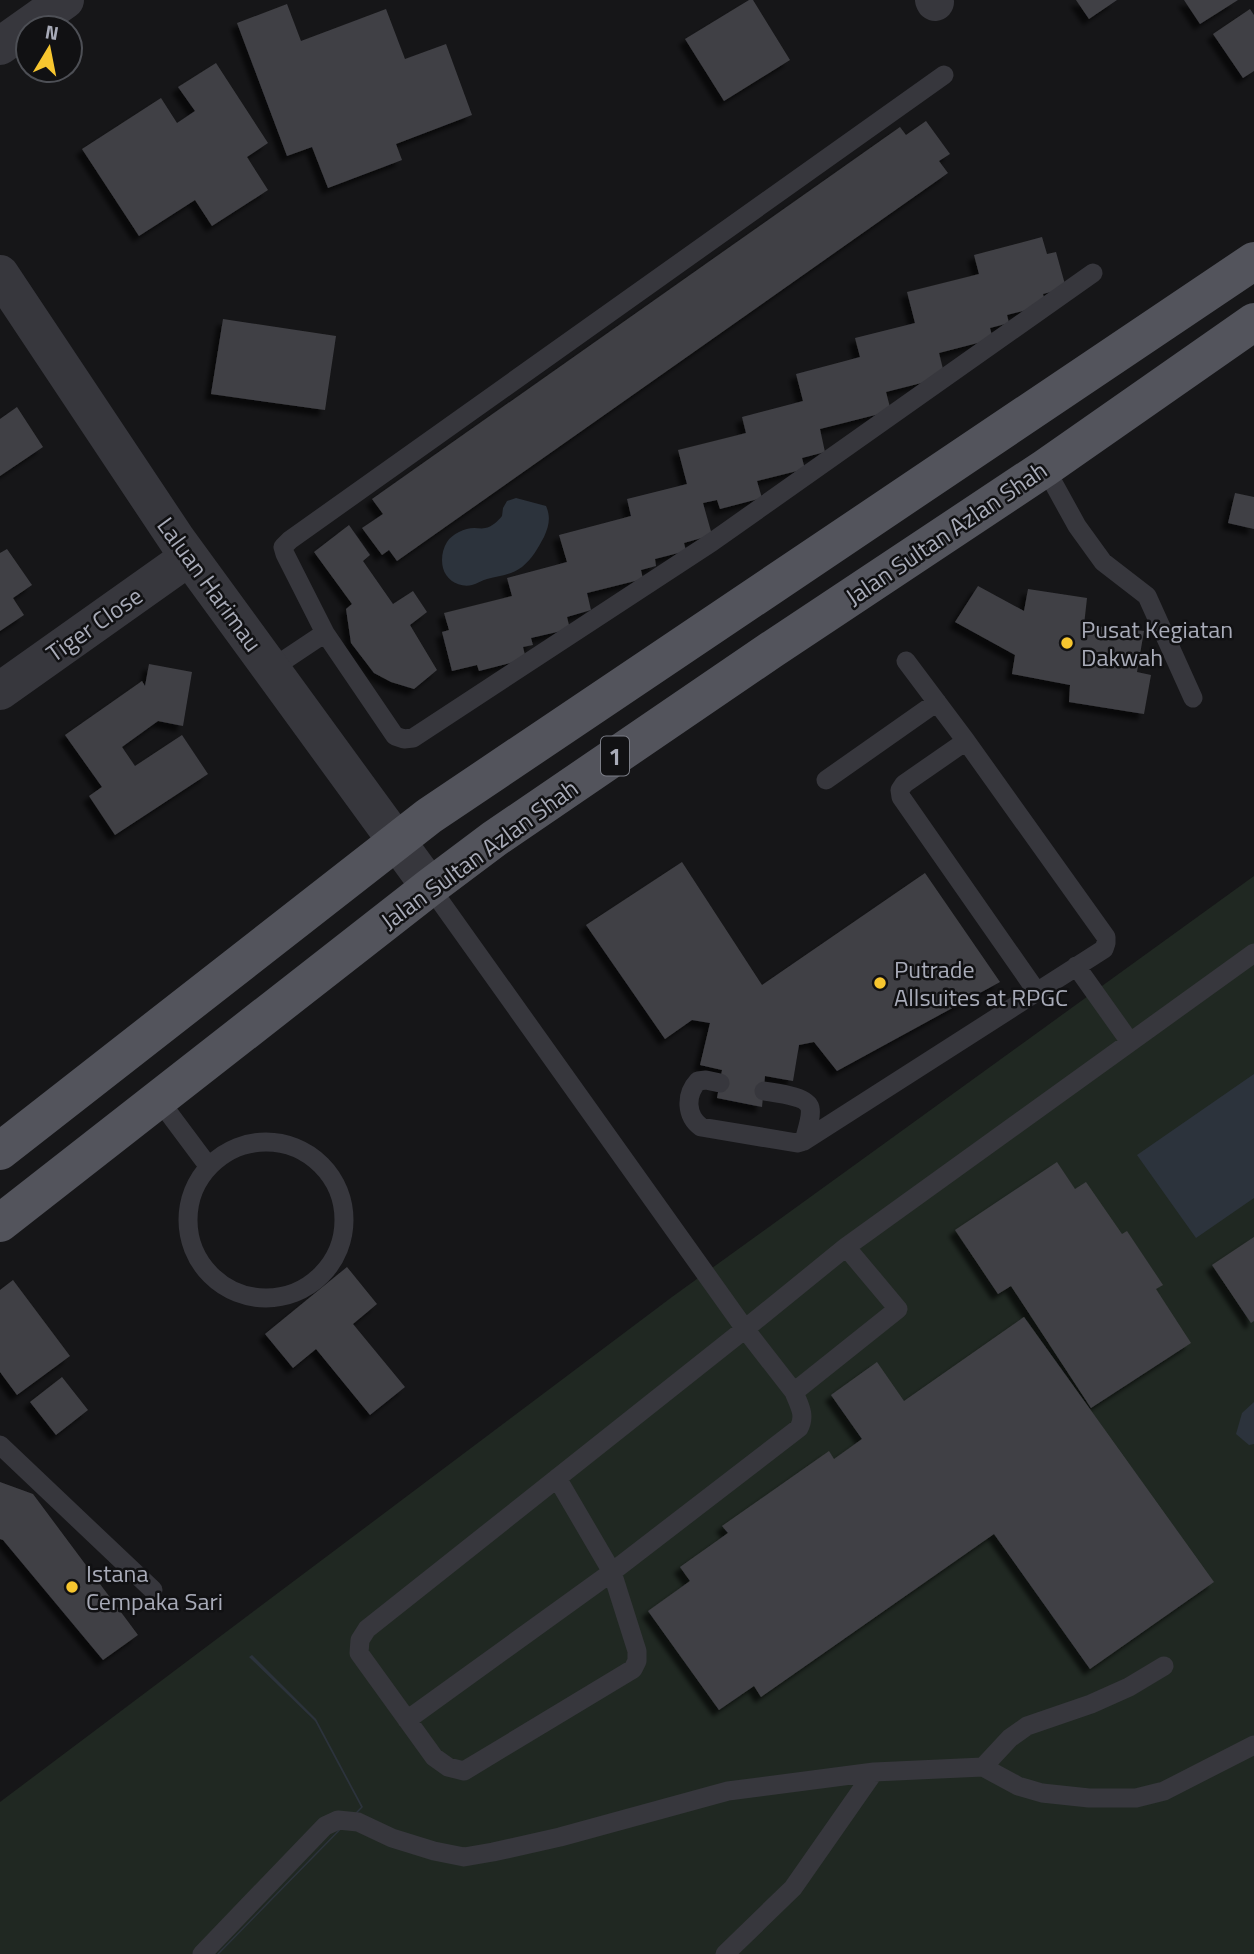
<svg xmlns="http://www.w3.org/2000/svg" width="1254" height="1954" font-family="'Titillium Web',sans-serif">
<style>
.green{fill:#202822}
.water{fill:#2c333c}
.building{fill:#404045;filter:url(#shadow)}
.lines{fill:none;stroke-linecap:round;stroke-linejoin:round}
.service{stroke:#37373d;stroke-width:19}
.minor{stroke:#37373d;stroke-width:38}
.primary{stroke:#53545c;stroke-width:38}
.poi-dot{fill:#f7c62f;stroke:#111113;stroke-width:2.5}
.labels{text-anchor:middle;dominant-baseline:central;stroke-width:5;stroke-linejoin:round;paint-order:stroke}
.shield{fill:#111113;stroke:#7b7d86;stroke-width:2}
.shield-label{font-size:23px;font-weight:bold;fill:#a8abb8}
.street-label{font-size:24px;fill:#a8abb8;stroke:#111113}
.poi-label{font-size:24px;fill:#a8abb8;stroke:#111113;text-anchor:start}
</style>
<defs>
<filter id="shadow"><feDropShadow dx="-6" dy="6" stdDeviation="2" flood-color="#0009"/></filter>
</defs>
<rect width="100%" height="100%" fill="#161618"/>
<path class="green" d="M 1254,876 L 1254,1954 L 0,1954 L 0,1802 L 672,1297 Z"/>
<path class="water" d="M 516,498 L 546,506 C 551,517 549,526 544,537 C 538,548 532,559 522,567 C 511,575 500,576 487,579 C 482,580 477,584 472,585 C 459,588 446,580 443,568 C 441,560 442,550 447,542 C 452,534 465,528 474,528 C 478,528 482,529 485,528 C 492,527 498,521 502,516 L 503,508 L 507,501 Z
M 1254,1074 L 1254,1198 L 1196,1238 L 1137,1155 Z
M 1254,1402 L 1254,1444 L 1249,1445 L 1236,1434 L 1242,1413 Z
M 252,1655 L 316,1719 L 363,1807 L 219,1954 L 217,1954 L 361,1807 L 315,1721 L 249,1657 Z"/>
<path class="building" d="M 749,0 L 753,0 L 790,60 L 724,101 L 685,39 Z
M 1076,0 L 1117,0 L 1089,19 Z
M 1184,0 L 1238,0 L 1200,24 Z
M 287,4 L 301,41 L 386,9 L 405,59 L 446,44 L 472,115 L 396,144 L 402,160 L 328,188 L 312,147 L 287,156 L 237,23 Z
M 1250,9 L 1254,15 L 1254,71 L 1243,78 L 1213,34 Z
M 216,63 L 268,143 L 247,157 L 268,190 L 212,226 L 195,200 L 139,236 L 82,149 L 161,98 L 177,123 L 195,111 L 178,87 Z
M 926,121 L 950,154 L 939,161 L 948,173 L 397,561 L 389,550 L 382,555 L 362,528 L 383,514 L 372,499 L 900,127 L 906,135 Z
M 1042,237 L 1047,254 L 1056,252 L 1066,288 L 1043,294 L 1046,305 L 1007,315 L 1009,323 L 990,328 L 993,339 L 939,353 L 945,377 L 886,392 L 891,411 L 820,429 L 825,452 L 802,458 L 805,469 L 757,481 L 762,498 L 720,509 L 717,500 L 703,503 L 712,535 L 684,543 L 686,551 L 655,559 L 656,566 L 641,570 L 643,579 L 587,593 L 591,610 L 567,617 L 570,629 L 531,638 L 533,645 L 523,647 L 526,659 L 479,671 L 477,665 L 452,671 L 442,632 L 449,630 L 444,613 L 512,596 L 507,578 L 567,562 L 559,535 L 631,516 L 627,499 L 687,484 L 678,450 L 746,433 L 742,417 L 803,401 L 796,374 L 860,357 L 855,338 L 915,323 L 907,292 L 979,274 L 974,255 Z
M 223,319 L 336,336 L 325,410 L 211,394 Z
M 17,407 L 43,447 L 0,476 L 0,419 Z
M 1235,493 L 1254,497 L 1254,529 L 1228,523 Z
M 349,525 L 370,555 L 363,561 L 393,604 L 413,591 L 427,612 L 410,625 L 437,670 L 414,689 L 391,682 L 374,673 L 351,643 L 346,609 L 352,604 L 314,552 Z
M 7,549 L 32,585 L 13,598 L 24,615 L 0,631 L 0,553 Z
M 978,586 L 1024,611 L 1028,589 L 1087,598 L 1084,625 L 1144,631 L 1137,672 L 1151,675 L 1144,714 L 1069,702 L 1070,685 L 1012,674 L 1015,655 L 955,622 Z
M 149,664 L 192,672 L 183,726 L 158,721 L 122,747 L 135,766 L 182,735 L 208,774 L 115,835 L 89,796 L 102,787 L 65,735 L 142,681 L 145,686 Z
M 682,862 L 762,985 L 925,873 L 1000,982 L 837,1071 L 814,1042 L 799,1045 L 793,1081 L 765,1076 L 762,1107 L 717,1098 L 722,1070 L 700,1065 L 710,1023 L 692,1020 L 665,1039 L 586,925 Z
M 1057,1162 L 1075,1189 L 1086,1182 L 1122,1234 L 1127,1231 L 1163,1285 L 1156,1289 L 1191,1343 L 1091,1408 L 1011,1286 L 998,1294 L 955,1230 Z
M 1254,1237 L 1254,1321 L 1251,1323 L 1212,1265 Z
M 347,1267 L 377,1304 L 353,1324 L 405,1387 L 370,1415 L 316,1349 L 293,1368 L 265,1334 Z
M 13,1280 L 70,1356 L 17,1395 L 0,1372 L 0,1290 Z
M 1024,1317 L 1214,1582 L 1090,1669 L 994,1534 L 761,1697 L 754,1686 L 719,1710 L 648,1611 L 690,1581 L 680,1567 L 728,1533 L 722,1526 L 829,1451 L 834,1459 L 862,1439 L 831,1395 L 877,1362 L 904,1401 Z
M 62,1377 L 88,1410 L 56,1435 L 30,1402 Z
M 0,1482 L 33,1494 L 138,1635 L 103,1660 L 3,1540 L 0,1539 Z"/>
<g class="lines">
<path class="service" d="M 944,75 L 290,540 L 283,547 L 285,554 L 325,633 L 395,736 L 404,739 L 413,738 L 712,542 L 1093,273
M 1045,468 L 1077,526 L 1103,562 L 1147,596 L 1193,698
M 906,661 L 966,741
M 271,669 L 325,633
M 826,780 L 937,702
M 430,887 L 745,1329 L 846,1247 L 1254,953
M 1076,966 L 1130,1042
M 720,1083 L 706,1080 L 698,1081 C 685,1095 686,1116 701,1127 L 797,1143 L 804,1141 L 1104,949 L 1106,943 L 1106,937 L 966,741 L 904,784 L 900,790 L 901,797 L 1037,992
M 764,1091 C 775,1093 807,1096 810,1108 C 812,1117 806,1132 804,1141
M 159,1100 L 209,1167
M188 1220a78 78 0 1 1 156 0a78 78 0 1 1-156 0Z
M 0,1445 L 153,1590
M 557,1478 L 612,1572 L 637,1651 L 637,1661 L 633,1669 L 464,1771 L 448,1767 L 434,1757 L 359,1653 L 360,1640 L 367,1629 L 745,1329 L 794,1392 L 898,1309 L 846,1247
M 407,1720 L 612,1572 L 799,1428 C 806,1415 799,1405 794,1392
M 983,1767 L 1010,1738 L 1027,1726 L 1091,1704 L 1129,1687 L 1164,1666
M 202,1954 L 325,1826 L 338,1820 L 358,1822 L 392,1838 L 434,1851 L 464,1857 L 493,1852 L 560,1837 L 728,1791 L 874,1772
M 725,1954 L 793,1888 L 874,1772 L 983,1767 L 1018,1786 L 1042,1793 L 1089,1798 L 1136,1798 L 1164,1791 L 1254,1745"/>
<path class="minor" d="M 934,0 L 935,2
M 0,46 L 65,0
M 0,274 L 177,540 L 430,887
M 0,691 L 189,557"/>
<path class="primary" d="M 0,1151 L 429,816 L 1254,261
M 0,1223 L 430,887 L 494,839 L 771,650 L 1045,468 L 1254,322"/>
</g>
<g class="poi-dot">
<circle cx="1067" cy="643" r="7"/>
<circle cx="880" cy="983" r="7"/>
<circle cx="72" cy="1587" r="7"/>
</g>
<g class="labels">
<rect class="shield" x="601" y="736.5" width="28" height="39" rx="5"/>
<g class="shield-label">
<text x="615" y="756">1</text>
</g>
<g class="street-label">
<text transform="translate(946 533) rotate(-34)">Jalan Sultan Azlan Shah</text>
<text transform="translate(210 584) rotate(54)">Laluan Harimau</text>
<text transform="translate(94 624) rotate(-35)">Tiger Close</text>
<text transform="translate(479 854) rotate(-36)">Jalan Sultan Azlan Shah</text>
</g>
<g class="poi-label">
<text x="1081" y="629">Pusat Kegiatan<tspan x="1081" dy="28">Dakwah</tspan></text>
<text x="894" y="969">Putrade<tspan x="894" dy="28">Allsuites at RPGC</tspan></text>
<text x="86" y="1573">Istana<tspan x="86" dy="28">Cempaka Sari</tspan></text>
</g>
</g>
<g transform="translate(49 49) rotate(10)"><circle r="33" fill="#111113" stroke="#4d4f55" stroke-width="2"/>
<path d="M0-5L12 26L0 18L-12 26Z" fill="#f7c62f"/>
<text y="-10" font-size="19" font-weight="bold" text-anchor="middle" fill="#a8abb8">N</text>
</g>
</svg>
